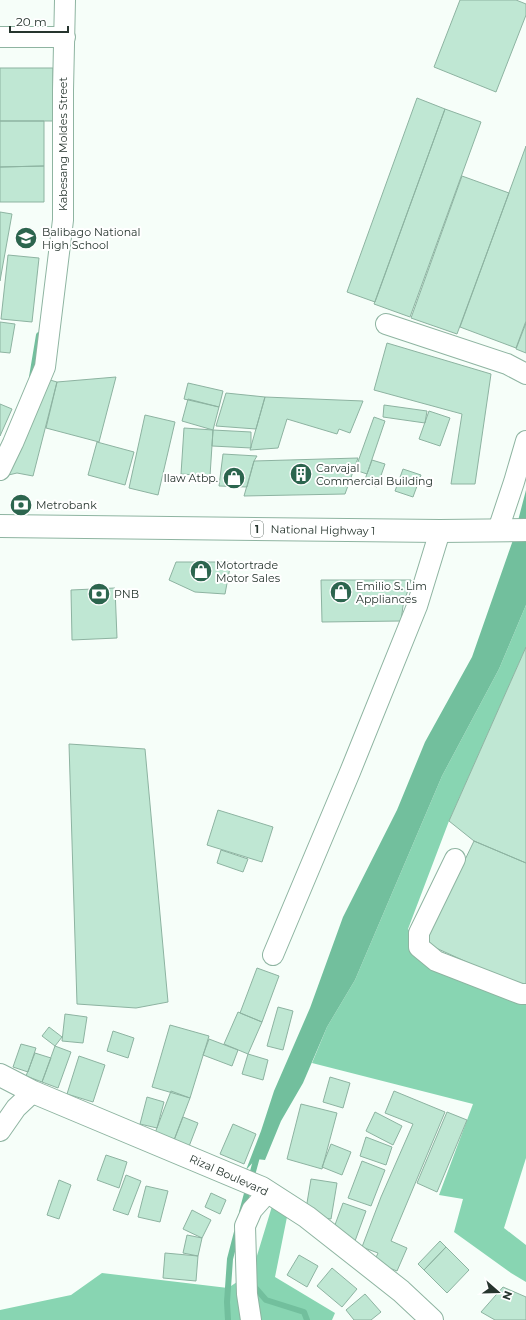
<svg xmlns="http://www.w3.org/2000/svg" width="526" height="1320" font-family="Montserrat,sans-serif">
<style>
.forest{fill:#88d5b2}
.water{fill:#72bf9d}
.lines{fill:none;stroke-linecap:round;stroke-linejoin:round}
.stream{stroke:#72bf9d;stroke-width:6}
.building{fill:#bfe7d3;stroke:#8db3a1}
.minor-casing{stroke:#8eb4a1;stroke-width:22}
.major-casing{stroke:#8eb4a1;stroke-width:24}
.highway-casing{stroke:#8eb4a1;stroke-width:24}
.minor{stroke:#fff;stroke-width:20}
.major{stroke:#fff;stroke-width:22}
.highway{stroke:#fff;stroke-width:22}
.labels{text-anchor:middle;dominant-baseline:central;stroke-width:4;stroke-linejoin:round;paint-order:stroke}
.shield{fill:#fff;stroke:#67726d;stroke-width:1}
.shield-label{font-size:10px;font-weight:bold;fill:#26352e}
.street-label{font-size:11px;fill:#26352e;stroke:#fff}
.poi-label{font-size:11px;fill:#26352e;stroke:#fff;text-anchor:start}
</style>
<rect width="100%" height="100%" fill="#f6fef9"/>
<path class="forest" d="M 526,605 L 526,647 L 449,821 L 408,929 L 429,958 L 526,990 L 526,1158 L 504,1228 L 526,1245 L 526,1282 L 511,1273 L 454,1232 L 463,1199 L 439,1195 L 473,1104 L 312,1063 L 327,1027 L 355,980 L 442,776 L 499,669 Z
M 273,1203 L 288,1212 L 275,1277 L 335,1313 L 332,1320 L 0,1320 L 0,1310 L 71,1295 L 102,1273 L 228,1288 L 252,1272 Z"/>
<path class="water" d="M 526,490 L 526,605 L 499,669 L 442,776 L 355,980 L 327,1027 L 303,1083 L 281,1121 L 265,1160 L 256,1159 L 246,1170 L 261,1131 L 274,1091 L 310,1008 L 343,917 L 397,810 L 425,742 L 472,657 L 513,540 Z"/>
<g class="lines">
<path class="stream" d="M 32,377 L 39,335
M 242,1212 L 258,1153
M 252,1284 L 266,1300 L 304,1312 L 307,1320
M 228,1320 L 227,1302 L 230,1259 L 237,1232"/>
</g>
<path class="building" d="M 460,0 L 516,0 L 526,4 L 526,15 L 496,92 L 434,67 Z
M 0,68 L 53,68 L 53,121 L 0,121 Z
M 417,98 L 445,109 L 375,302 L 347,292 Z
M 445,109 L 481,122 L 410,317 L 374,304 Z
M 0,121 L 44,121 L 44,166 L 0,167 Z
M 526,146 L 526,321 L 516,348 L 460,327 Z
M 44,166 L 44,202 L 0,202 L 0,167 Z
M 462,176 L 509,193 L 457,334 L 411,318 Z
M 0,212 L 12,214 L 0,281 Z
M 8,255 L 39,258 L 32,322 L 1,319 Z
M 0,322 L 15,324 L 10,353 L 0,352 Z
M 526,323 L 526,353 L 516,349 Z
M 387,343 L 491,374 L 475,484 L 451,484 L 462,414 L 374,390 Z
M 116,377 L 99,442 L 46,428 L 57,382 Z
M 43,378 L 57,382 L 33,476 L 17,473 L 0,477 Z
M 188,383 L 223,391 L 219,407 L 184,399 Z
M 226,393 L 265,397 L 256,429 L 216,426 Z
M 265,397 L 363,401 L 350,433 L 339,429 L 337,434 L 287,419 L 278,448 L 250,450 Z
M 188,399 L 219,407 L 213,430 L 182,421 Z
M 0,404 L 12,409 L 0,436 Z
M 384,405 L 427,411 L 425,423 L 383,417 Z
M 429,411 L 450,418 L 440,446 L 419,439 Z
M 145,415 L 175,422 L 158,495 L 129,488 Z
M 374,417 L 385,421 L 367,474 L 355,470 Z
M 184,428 L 213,430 L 210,476 L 181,474 Z
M 213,430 L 251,432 L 251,448 L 212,446 Z
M 97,442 L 134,452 L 125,485 L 88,475 Z
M 223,454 L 257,456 L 254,461 L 247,487 L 219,486 Z
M 358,458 L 345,494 L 244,496 L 254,461 Z
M 372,460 L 385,464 L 377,487 L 364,482 Z
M 403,469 L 421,475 L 413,497 L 395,491 Z
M 176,562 L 231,562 L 225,594 L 195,592 L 169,580 Z
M 321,580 L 411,580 L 403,606 L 401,621 L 322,622 Z
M 115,588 L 117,638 L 72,640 L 71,590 Z
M 526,647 L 526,863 L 474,841 L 449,821 Z
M 69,744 L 145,749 L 168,1002 L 136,1008 L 77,1004 Z
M 218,810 L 273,827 L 262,862 L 207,845 Z
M 474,841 L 526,863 L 526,989 L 425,943 Z
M 221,850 L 248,859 L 243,872 L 217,863 Z
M 257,968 L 279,976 L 262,1022 L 240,1013 Z
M 278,1007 L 293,1011 L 283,1050 L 267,1046 Z
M 238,1012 L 262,1022 L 248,1054 L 224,1044 Z
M 65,1014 L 87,1017 L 83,1043 L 62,1041 Z
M 170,1025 L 209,1036 L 190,1098 L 152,1087 Z
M 49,1027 L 62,1037 L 55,1046 L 42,1036 Z
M 113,1031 L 134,1038 L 128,1058 L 107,1051 Z
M 209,1039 L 238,1050 L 232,1066 L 203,1055 Z
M 21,1044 L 36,1048 L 28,1072 L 13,1067 Z
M 55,1046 L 71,1052 L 58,1088 L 42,1082 Z
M 35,1053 L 51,1058 L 42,1082 L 26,1076 Z
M 248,1054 L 268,1060 L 263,1080 L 242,1074 Z
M 79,1056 L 105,1065 L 93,1102 L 67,1094 Z
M 330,1077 L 350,1083 L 343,1108 L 323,1102 Z
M 171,1091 L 190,1098 L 174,1140 L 155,1133 Z
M 394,1091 L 445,1112 L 391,1241 L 407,1248 L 397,1271 L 374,1262 L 378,1253 L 362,1247 L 381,1197 L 413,1124 L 385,1113 Z
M 147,1097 L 164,1102 L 157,1128 L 140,1124 Z
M 301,1104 L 337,1113 L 322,1169 L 287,1159 Z
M 375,1112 L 402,1126 L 393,1145 L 366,1131 Z
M 447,1112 L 467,1120 L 437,1192 L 417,1183 Z
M 183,1117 L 198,1123 L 188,1149 L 173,1143 Z
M 233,1124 L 256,1134 L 244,1164 L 220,1154 Z
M 366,1137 L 392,1147 L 386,1165 L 360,1156 Z
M 331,1144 L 351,1152 L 342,1175 L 322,1167 Z
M 106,1155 L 127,1162 L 119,1188 L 97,1180 Z
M 362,1161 L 385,1170 L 371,1206 L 348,1198 Z
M 126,1175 L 141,1181 L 128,1215 L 113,1210 Z
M 311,1179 L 337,1183 L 331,1219 L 305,1215 Z
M 59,1180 L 71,1185 L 59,1219 L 47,1215 Z
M 146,1186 L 168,1191 L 160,1222 L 138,1217 Z
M 211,1193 L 226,1200 L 220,1214 L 205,1207 Z
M 343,1203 L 366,1211 L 355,1241 L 332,1233 Z
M 192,1210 L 211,1220 L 202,1238 L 183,1229 Z
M 187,1235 L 202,1238 L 198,1256 L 183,1253 Z
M 440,1241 L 446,1247 L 424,1270 L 418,1264 Z
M 446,1247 L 469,1270 L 447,1293 L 424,1270 Z
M 165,1253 L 198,1256 L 196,1281 L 163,1278 Z
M 299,1255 L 318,1266 L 307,1287 L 287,1275 Z
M 332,1268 L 357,1289 L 342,1307 L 317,1286 Z
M 503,1287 L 526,1297 L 526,1320 L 495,1320 L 481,1312 Z
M 365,1294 L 381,1312 L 371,1320 L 354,1320 L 346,1310 Z"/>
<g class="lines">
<g class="minor-casing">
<path id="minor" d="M 0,37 L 65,37
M 386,324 L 507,364 L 526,374
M 0,470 L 13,443 L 45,367 L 63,220 L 63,90 L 65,0
M 498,530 L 514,482 L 526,441
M 455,859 L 419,933 L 419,947 L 436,961 L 521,994 L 526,994
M 273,955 L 350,772 L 417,606 L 440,531
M 0,1131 L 16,1108 L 33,1092
M 251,1320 L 247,1294 L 245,1226 L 252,1210 L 268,1192"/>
</g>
<g class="major-casing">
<path id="major" d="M 0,1075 L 33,1092 L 262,1188 L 307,1217 L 401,1291 L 432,1320"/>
</g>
<g class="highway-casing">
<path id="highway" d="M 0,526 L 440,531 L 526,530"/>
</g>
<use href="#minor" class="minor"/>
<use href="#major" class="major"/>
<use href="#highway" class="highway"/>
</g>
<defs>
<g id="school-disc" transform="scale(1.15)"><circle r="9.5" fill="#2c654e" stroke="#fff"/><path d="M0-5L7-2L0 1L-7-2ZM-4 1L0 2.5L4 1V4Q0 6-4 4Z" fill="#fff"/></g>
<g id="building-disc" transform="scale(1.15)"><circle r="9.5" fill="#2c654e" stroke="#fff"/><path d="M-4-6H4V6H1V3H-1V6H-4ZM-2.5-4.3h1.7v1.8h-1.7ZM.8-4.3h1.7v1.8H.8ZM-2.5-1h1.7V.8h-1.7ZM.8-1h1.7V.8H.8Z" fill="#fff"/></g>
<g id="shop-disc" transform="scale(1.15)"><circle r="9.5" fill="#2c654e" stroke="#fff"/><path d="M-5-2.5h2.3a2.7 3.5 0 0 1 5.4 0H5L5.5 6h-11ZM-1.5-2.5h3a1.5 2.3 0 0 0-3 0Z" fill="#fff"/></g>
<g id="bank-disc" transform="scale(1.15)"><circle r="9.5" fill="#2c654e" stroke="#fff"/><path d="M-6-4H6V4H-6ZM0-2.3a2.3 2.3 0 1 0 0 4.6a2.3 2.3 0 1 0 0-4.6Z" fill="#fff"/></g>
</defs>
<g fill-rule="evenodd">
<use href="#school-disc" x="26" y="238"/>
<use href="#building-disc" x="301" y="474"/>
<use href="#shop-disc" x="234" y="478"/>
<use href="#bank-disc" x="21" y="505"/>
<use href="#shop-disc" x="201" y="571"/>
<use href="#shop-disc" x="341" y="592"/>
<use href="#bank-disc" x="99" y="594"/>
</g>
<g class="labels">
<rect class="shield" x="251" y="521" width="12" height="16" rx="3"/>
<g class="shield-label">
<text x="257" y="529">1</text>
</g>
<g class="street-label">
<text transform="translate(63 144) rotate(-90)">Kabesang Moldes Street</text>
<text transform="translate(323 530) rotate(1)">National Highway 1</text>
<text transform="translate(229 1175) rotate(24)">Rizal Boulevard</text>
</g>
<g class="poi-label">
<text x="42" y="232">Balibago National<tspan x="42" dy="13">High School</tspan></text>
<text x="316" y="468">Carvajal<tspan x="316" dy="13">Commercial Building</tspan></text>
<text x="218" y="478" text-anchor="end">Ilaw Atbp.</text>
<text x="36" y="505">Metrobank</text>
<text x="216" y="565">Motortrade<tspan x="216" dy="13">Motor Sales</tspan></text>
<text x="356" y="586">Emilio S. Lim<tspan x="356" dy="13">Appliances</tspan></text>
<text x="114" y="594">PNB</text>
</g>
</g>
<g transform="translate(498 1292) rotate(110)" stroke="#ffffff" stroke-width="3" paint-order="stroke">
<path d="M0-3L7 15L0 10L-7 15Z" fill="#26352e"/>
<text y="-6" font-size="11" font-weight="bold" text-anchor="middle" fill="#26352e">N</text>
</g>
<path d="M10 26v6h58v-6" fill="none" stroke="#26352e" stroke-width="2"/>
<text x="16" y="26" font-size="12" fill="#26352e" stroke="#ffffff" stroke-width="3" paint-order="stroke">20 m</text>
</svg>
